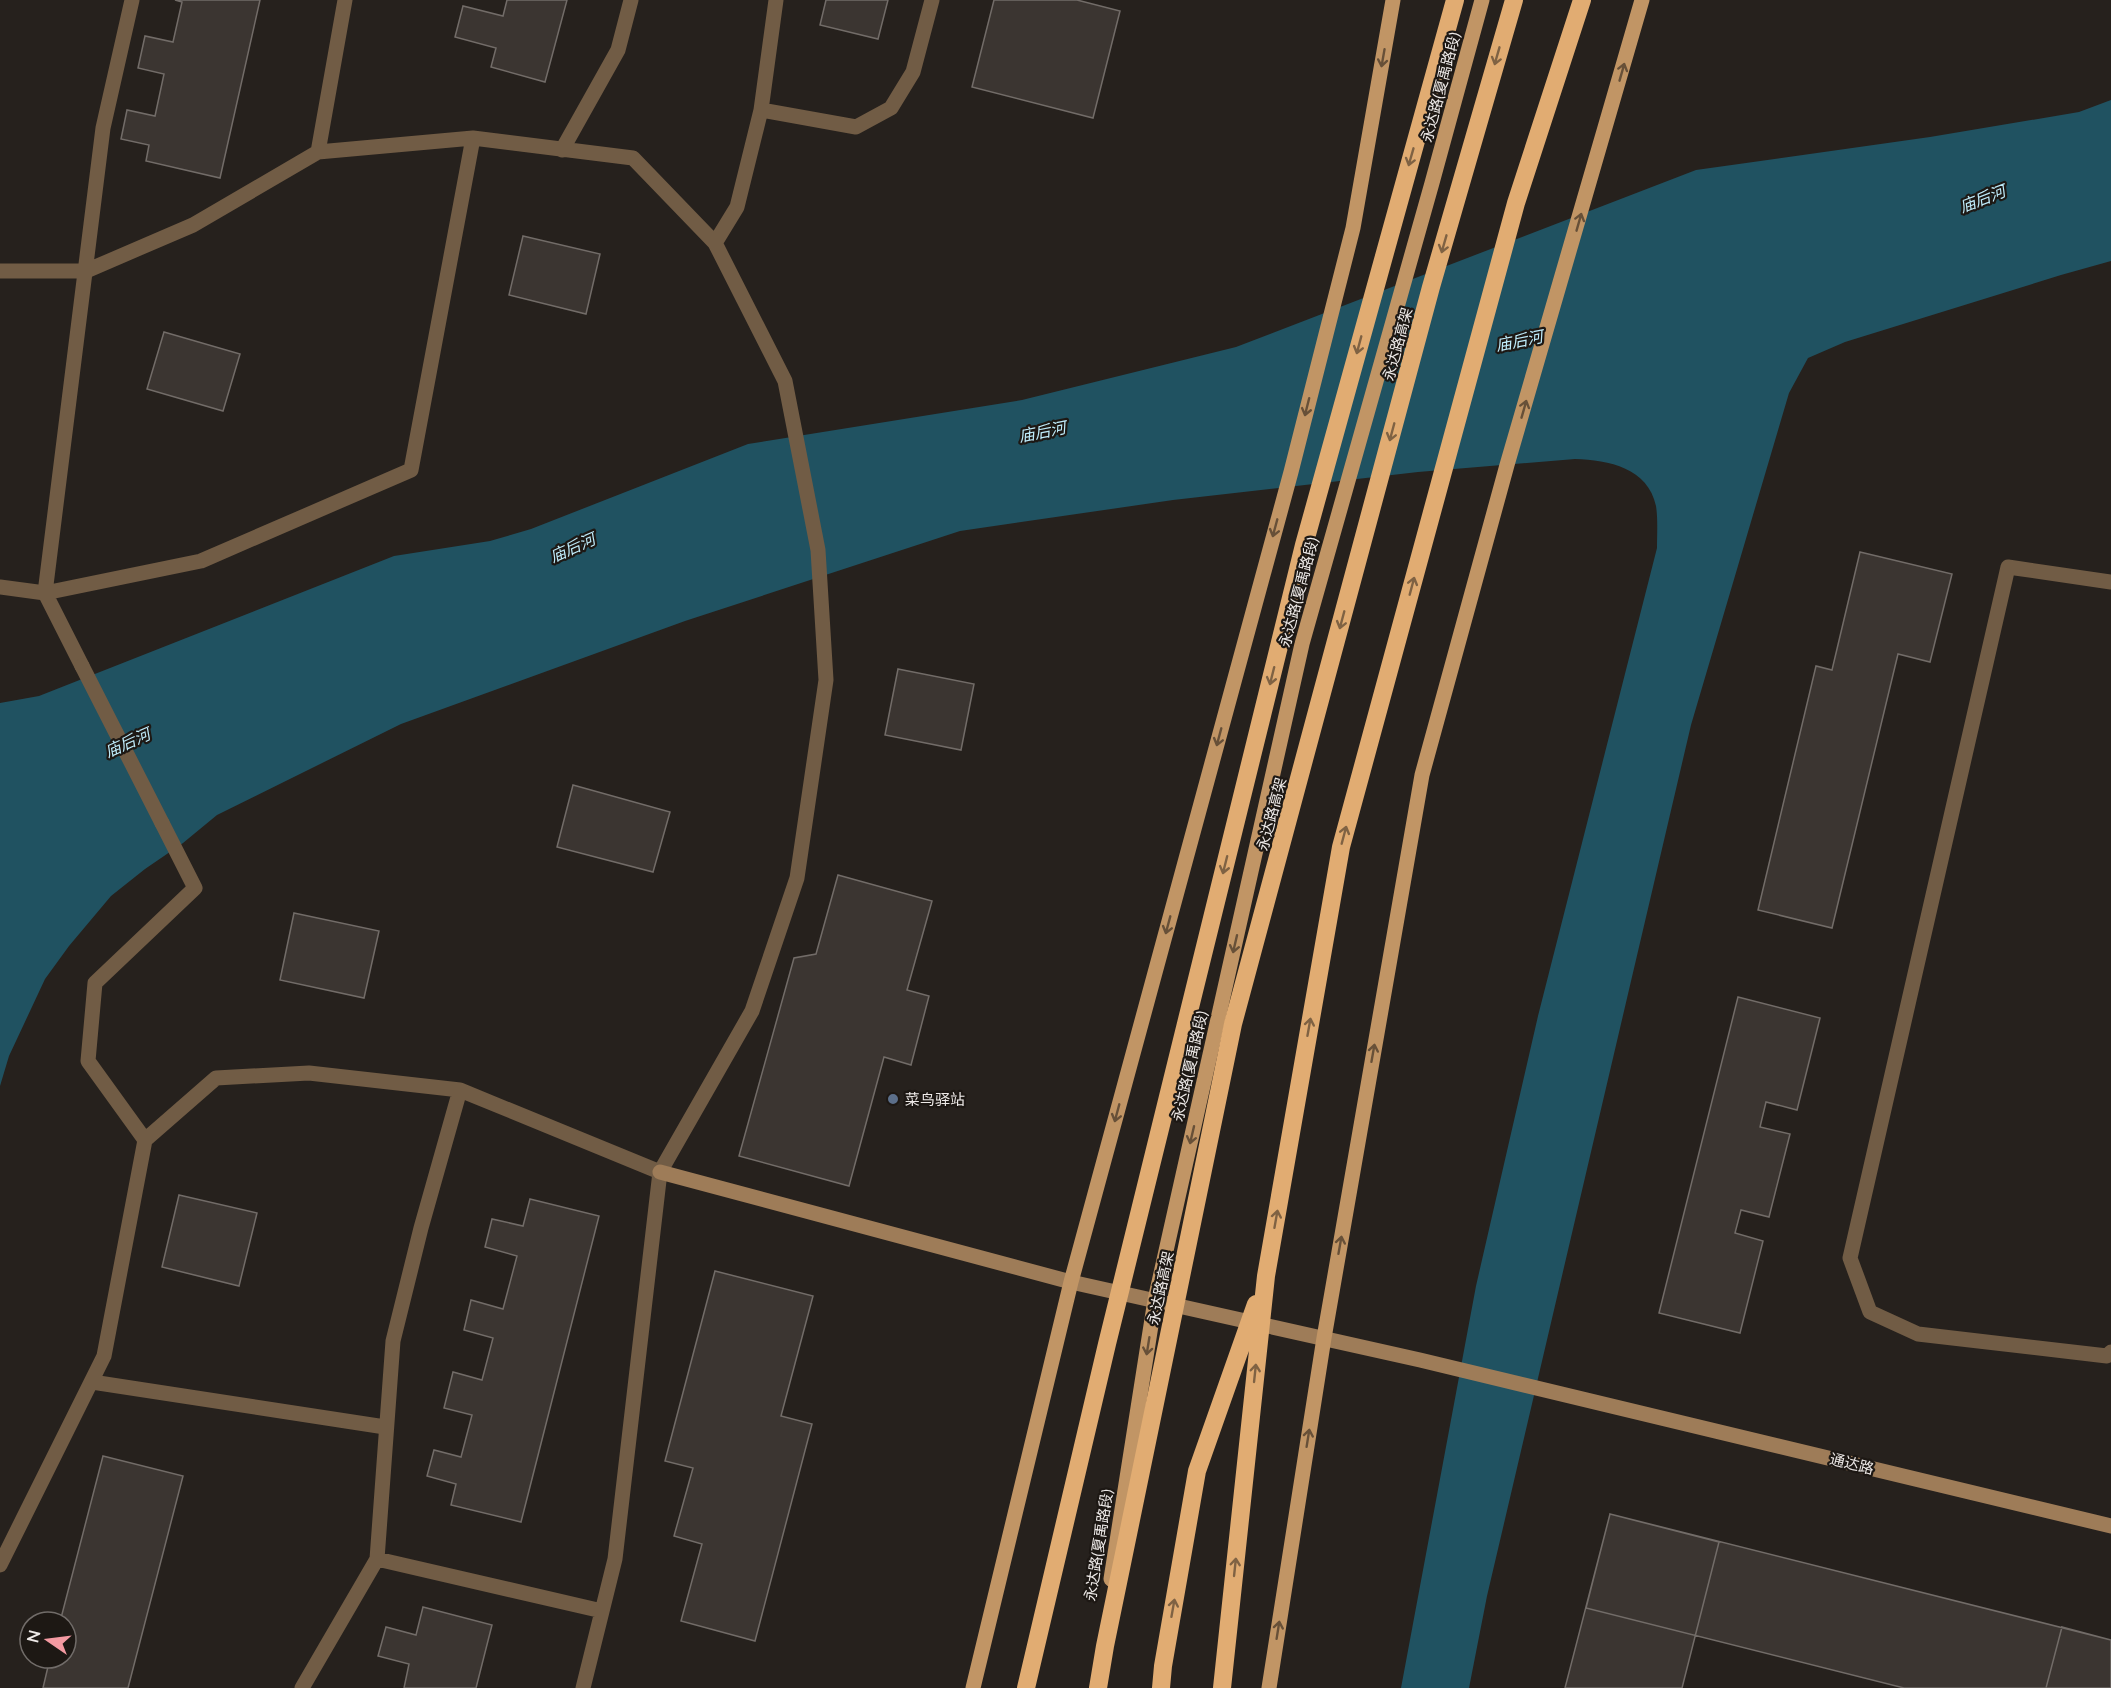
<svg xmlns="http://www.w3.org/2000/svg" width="2111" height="1688" font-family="Lato,'Noto Sans SC',sans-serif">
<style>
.water{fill:#205261}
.building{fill:#3b3531;stroke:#726c68;stroke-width:1.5}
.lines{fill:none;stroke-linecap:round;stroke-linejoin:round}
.lane{stroke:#715c45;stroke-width:15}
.street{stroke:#715c45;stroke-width:15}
.secondary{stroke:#9e7c58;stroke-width:15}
.primary{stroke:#c19565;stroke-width:15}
.highway{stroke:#e1ac72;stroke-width:18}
.oneway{stroke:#7f6243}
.oneway2{stroke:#675038}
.service-dot{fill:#5c6f8a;stroke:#1d1814;stroke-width:2}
.labels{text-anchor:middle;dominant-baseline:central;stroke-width:4.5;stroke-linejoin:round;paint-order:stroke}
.street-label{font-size:15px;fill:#eeeae8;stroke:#1d1814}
.poi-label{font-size:15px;fill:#eeeae8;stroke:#1d1814;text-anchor:start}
.water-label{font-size:16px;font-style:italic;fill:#bfecfb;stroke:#1d1814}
</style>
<rect width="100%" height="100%" fill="#26211d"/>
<path class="water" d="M 2111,100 L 2111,261 L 2061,275 L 1845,342 L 1808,358 L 1789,393 L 1691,725 L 1487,1596 L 1469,1688 L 1401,1688 L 1476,1286 L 1538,1016 L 1657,548 C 1657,535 1658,519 1656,506 C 1648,468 1609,460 1575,459 L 1418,472 L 1173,500 L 960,531 L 685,621 L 401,724 L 217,815 L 183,843 L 145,869 L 111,896 L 69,946 L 45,979 L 9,1056 L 0,1086 L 0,703 L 39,696 L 394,556 L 490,541 L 531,529 L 748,444 L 1022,400 L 1236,347 L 1696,170 L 1930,137 L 2079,112 Z"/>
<path class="building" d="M 175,0 L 260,0 L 220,178 L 146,161 L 149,145 L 121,139 L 127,110 L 155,116 L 164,74 L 138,68 L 145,36 L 173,42 L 182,2 Z
M 507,0 L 567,0 L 545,82 L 491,67 L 496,48 L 455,37 L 463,6 L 503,16 Z
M 826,0 L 888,0 L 878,39 L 820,25 Z
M 994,0 L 1077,0 L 1120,11 L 1093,118 L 972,87 Z
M 523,236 L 600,254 L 586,314 L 509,295 Z
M 164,332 L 240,354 L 223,411 L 147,389 Z
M 1860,552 L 1952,574 L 1930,662 L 1898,654 L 1832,928 L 1758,910 L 1816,666 L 1832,670 Z
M 898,669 L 974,684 L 961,750 L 885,735 Z
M 573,785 L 670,812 L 653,872 L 557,847 Z
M 838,875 L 932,901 L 907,990 L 929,996 L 911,1065 L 884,1057 L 849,1186 L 739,1156 L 794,958 L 816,954 Z
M 294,913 L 379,931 L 364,998 L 280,980 Z
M 1738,997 L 1820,1018 L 1797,1110 L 1766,1102 L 1760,1127 L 1790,1134 L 1769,1217 L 1741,1210 L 1735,1233 L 1763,1241 L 1740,1333 L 1659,1313 Z
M 179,1195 L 257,1213 L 239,1286 L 162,1267 Z
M 530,1199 L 599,1216 L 521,1522 L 451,1505 L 456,1484 L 427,1476 L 434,1450 L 461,1457 L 472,1415 L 444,1408 L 453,1372 L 482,1380 L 493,1338 L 464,1330 L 471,1300 L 503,1309 L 517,1256 L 485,1247 L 492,1219 L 523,1226 Z
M 715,1271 L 813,1296 L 781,1416 L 812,1424 L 755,1641 L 681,1621 L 702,1544 L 674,1536 L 693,1468 L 665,1461 Z
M 103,1456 L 183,1476 L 128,1688 L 43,1688 L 50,1658 L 66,1658 L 66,1622 L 60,1622 Z
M 1610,1514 L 1719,1542 L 1682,1688 L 1565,1688 Z
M 1610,1514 L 2111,1640 L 2111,1688 L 1904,1688 L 1586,1608 Z
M 423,1607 L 492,1625 L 476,1688 L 404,1688 L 409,1664 L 378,1656 L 386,1627 L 416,1635 Z
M 2062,1627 L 2111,1640 L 2111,1688 L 2046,1688 Z"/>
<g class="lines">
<path class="lane" d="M 345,0 L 318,152 L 473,138 L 633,158 L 715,243 L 785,381 L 818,550 L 826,680 L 797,878 L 752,1011 L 660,1172 L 615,1559 L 583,1688
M 761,110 L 856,127 L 891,108 L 913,72 L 932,0
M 562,150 L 618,50 L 631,0
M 715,243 L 737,207 L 761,110 L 776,0
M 0,271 L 86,271 L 193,225 L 318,152
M 2111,582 L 2008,567 L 1850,1258 L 1870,1312 L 1918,1334 L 2107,1356 L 2111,1352
M 0,587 L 45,593 L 201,561 L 411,470 L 473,138
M 82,666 L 45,593 L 103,128 L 132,0
M 162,823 L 195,888 L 95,983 L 88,1061 L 145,1140 L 216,1078 L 309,1073 L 460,1090 L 660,1172
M 92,1382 L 385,1427
M 377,1559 L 602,1611
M 0,1565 L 104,1356 L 145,1140
M 302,1688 L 377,1559 L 393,1341 L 421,1228 L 460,1090"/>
<path class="street" d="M 82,666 L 162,823"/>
<path class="secondary" d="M 660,1172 L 1071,1282 L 1420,1360 L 2111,1526"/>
<path class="primary" d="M 1111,1579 L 1155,1300 L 1302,644 L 1432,183 L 1482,0
M 973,1688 L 1071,1282 L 1291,472 L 1353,228 L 1393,0
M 1269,1688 L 1324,1338 L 1422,775 L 1507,465 L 1642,0"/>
<path class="highway" d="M 1026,1688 L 1107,1344 L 1304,545 L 1455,0
M 1098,1688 L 1105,1646 L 1233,1024 L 1431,287 L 1514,0
M 1161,1688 L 1163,1666 L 1197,1471 L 1256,1304
M 1222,1688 L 1266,1276 L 1341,847 L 1516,203 L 1582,0"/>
</g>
<defs><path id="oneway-shaft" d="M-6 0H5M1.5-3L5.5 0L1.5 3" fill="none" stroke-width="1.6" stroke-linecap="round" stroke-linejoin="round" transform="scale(1.5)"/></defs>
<g class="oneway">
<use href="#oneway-shaft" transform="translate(1497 56) rotate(106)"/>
<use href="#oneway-shaft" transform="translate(1411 157) rotate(106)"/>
<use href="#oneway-shaft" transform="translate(1444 244) rotate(106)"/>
<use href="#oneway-shaft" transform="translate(1359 345) rotate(105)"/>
<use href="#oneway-shaft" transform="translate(1392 432) rotate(105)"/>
<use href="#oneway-shaft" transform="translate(1412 586) rotate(-75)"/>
<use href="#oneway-shaft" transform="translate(1342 620) rotate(105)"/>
<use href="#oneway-shaft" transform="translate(1272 676) rotate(104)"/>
<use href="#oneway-shaft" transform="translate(1344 835) rotate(-75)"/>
<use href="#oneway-shaft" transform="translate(1225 865) rotate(104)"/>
<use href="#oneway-shaft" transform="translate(1309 1027) rotate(-80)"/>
<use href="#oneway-shaft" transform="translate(1276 1219) rotate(-80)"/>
<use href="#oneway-shaft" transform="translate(1255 1373) rotate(-84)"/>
<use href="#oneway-shaft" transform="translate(1235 1567) rotate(-84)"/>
<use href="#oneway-shaft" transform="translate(1173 1608) rotate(-80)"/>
</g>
<g class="oneway2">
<use href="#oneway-shaft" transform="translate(1383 58) rotate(100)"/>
<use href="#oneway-shaft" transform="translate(1622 72) rotate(-74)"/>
<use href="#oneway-shaft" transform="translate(1579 222) rotate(-74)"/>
<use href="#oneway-shaft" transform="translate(1307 407) rotate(104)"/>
<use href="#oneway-shaft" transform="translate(1524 409) rotate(-74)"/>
<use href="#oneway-shaft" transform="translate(1275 528) rotate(105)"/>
<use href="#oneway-shaft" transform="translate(1219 737) rotate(105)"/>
<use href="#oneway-shaft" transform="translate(1168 925) rotate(105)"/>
<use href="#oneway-shaft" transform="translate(1235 944) rotate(103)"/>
<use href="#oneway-shaft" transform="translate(1373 1053) rotate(-80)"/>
<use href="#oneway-shaft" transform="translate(1117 1113) rotate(105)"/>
<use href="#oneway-shaft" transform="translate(1192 1135) rotate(103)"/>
<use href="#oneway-shaft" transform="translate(1340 1245) rotate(-80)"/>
<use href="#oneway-shaft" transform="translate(1148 1346) rotate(99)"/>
<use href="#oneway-shaft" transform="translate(1308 1438) rotate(-81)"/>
<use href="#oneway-shaft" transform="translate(1278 1630) rotate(-81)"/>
</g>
<circle class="service-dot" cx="893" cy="1099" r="6"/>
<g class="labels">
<g class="street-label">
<text transform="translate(1440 87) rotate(-75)">永达路(夏禹路段)</text>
<text transform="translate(1397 344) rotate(-75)">永达路高架</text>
<text transform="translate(1298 592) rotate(-75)">永达路(夏禹路段)</text>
<text transform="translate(1271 814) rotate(-75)">永达路高架</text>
<text transform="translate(1189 1066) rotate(-77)">永达路(夏禹路段)</text>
<text transform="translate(1160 1288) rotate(-78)">永达路高架</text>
<text transform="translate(1852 1463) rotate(14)">通达路</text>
<text transform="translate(1098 1545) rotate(-81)">永达路(夏禹路段)</text>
</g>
<g class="poi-label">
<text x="905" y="1099">菜鸟驿站</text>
</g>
<g class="water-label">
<text transform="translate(1982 198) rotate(-21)">庙后河</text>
<text transform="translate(1519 340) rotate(-11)">庙后河</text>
<text transform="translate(1042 431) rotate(-11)">庙后河</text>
<text transform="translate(572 547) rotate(-24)">庙后河</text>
<text transform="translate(127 742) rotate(-24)">庙后河</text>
</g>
</g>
<g transform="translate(48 1640) rotate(284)"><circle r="28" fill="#1d1814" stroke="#716c69" stroke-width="1.5"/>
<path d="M0-4.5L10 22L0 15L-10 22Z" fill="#f49aa2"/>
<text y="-9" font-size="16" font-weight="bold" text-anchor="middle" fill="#eeeae8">N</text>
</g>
</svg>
